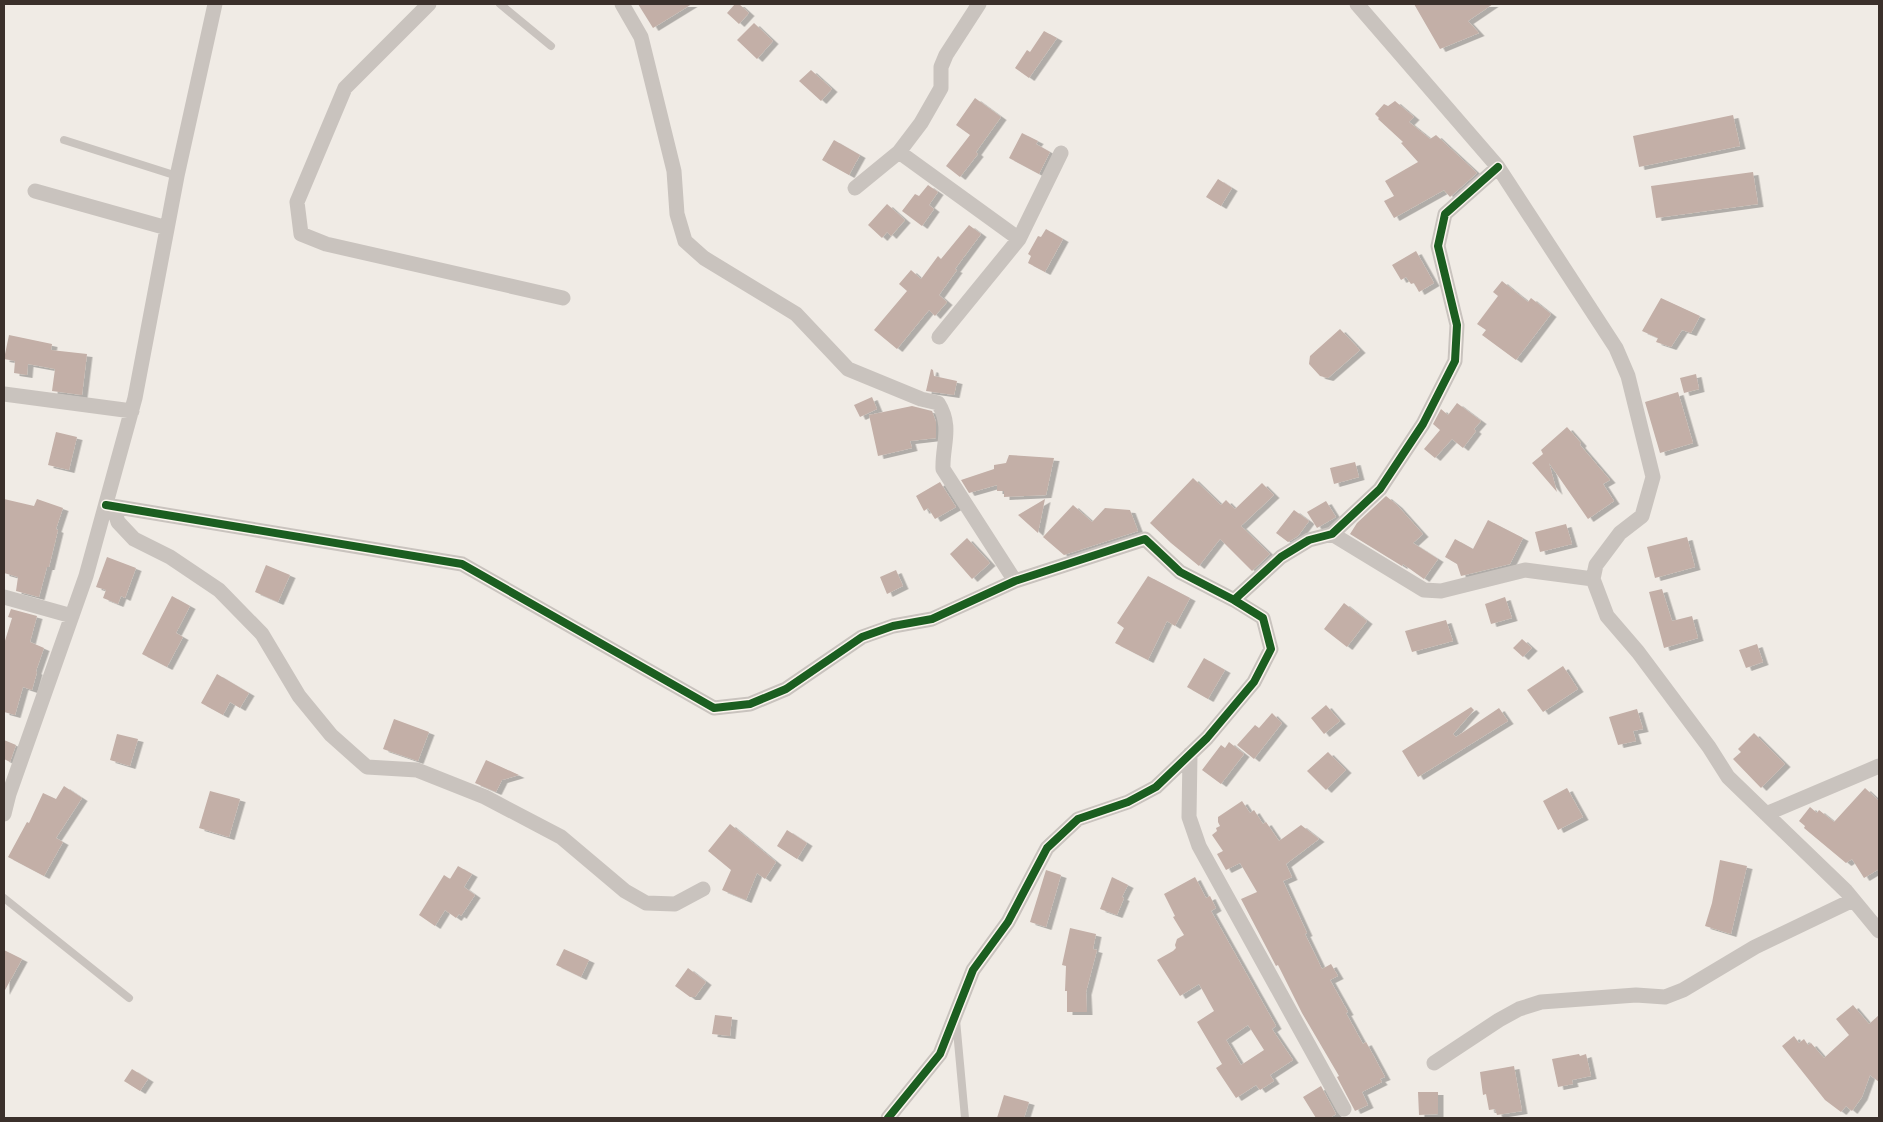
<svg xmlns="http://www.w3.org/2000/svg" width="1883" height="1122" font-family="'Golos Text',sans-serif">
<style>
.building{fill:#c3afa7;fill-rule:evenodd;filter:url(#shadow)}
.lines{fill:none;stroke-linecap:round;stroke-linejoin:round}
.service{stroke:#c9c3be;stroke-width:8}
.minor{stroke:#c9c3be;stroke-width:15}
.cycleway-casing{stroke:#fbf5ee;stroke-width:11}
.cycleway{stroke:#1b5e20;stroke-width:8}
</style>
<defs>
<filter id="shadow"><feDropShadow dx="5.5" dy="3" stdDeviation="0" flood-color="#0004"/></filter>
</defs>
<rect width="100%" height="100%" fill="#f0ebe5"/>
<path class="building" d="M 638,4 L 692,4 L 653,28 Z
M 735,4 L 739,4 L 749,13 L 739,24 L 727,13 Z
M 1414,4 L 1493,4 L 1468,21 L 1479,33 L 1440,49 Z
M 754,23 L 773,41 L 757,59 L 737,40 Z
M 1044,31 L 1057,38 L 1029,78 L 1015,68 L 1027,50 L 1030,52 Z
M 811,70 L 832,89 L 821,101 L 799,81 Z
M 975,98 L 1001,117 L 976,152 L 978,154 L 960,177 L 946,166 L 970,135 L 956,125 Z
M 1395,101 L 1414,117 L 1409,122 L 1430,139 L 1436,135 L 1477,173 L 1450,197 L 1444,190 L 1394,218 L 1384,201 L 1394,196 L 1385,181 L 1418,162 L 1401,143 L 1403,142 L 1378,119 L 1379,118 L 1375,114 L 1384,104 L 1388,106 Z
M 1733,115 L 1740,146 L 1639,167 L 1633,136 Z
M 1022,133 L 1038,141 L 1036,144 L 1050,152 L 1039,174 L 1009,158 Z
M 834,140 L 860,155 L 849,175 L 822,160 Z
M 1753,172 L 1758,204 L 1656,218 L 1651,186 Z
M 1218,179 L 1232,188 L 1221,206 L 1206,197 Z
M 928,185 L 938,192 L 929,205 L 934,209 L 922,226 L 902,211 L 915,194 L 919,196 Z
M 887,204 L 905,220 L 891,236 L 887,232 L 882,238 L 868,225 Z
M 969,225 L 981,234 L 955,269 L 957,270 L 939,295 L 947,302 L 935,316 L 929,310 L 897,349 L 874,330 L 907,291 L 899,284 L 911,270 L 921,279 L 938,256 L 941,259 Z
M 1046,229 L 1063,239 L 1045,272 L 1028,263 L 1031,256 L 1028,254 L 1038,236 L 1041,237 Z
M 1416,251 L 1434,283 L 1419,292 L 1414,283 L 1411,284 L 1406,277 L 1401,280 L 1392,265 Z
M 1502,281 L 1528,302 L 1531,298 L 1551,314 L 1516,360 L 1482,335 L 1486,330 L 1477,324 L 1498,296 L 1493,292 Z
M 1661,298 L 1700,316 L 1691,333 L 1682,330 L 1671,347 L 1656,342 L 1658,338 L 1642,331 Z
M 1340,329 L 1360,350 L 1328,378 L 1320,376 L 1309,364 L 1310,356 Z
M 9,335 L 52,344 L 51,350 L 87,354 L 82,395 L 52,391 L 55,369 L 28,364 L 27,375 L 14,373 L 15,361 L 4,359 Z
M 931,369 L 933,370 L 934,376 L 957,381 L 954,395 L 926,391 Z
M 1696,374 L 1699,389 L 1684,393 L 1680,378 Z
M 1678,392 L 1693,443 L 1660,453 L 1645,402 Z
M 872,397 L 877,409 L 860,417 L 854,405 Z
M 1457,403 L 1481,421 L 1474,429 L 1476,431 L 1463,448 L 1452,439 L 1435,458 L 1424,449 L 1440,430 L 1433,424 L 1441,409 L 1448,415 Z
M 912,406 L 932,411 L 936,422 L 936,438 L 910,441 L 912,448 L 878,456 L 869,415 Z
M 1567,427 L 1581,443 L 1580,445 L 1610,480 L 1603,484 L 1614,501 L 1588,519 L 1549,463 L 1557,492 L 1532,463 L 1543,454 L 1541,450 Z
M 56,432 L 77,437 L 69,470 L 48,465 Z
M 1009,455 L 1054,458 L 1046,495 L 1004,497 L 1004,491 L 997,491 L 997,485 L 969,493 L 961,480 L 994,469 L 994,465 L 1006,463 Z
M 1355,462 L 1359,477 L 1334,484 L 1330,468 Z
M 1193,478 L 1221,505 L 1226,500 L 1235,509 L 1262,483 L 1274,495 L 1241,526 L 1270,554 L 1252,571 L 1220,539 L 1199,566 L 1171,543 L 1150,523 Z
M 940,482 L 956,507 L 935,519 L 928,508 L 924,511 L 916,496 Z
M 1386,496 L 1397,505 L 1423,534 L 1413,543 L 1438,559 L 1424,579 L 1403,564 L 1402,566 L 1350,534 L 1357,523 Z
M 4,499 L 34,506 L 37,499 L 63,508 L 56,529 L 58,530 L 49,567 L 47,567 L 39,597 L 16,591 L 18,577 L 4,573 Z
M 1045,499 L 1038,533 L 1018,515 Z
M 1326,501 L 1336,517 L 1317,528 L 1307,512 Z
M 1073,505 L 1092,522 L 1105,508 L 1130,510 L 1138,531 L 1064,555 L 1043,537 Z
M 1294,510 L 1309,521 L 1298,536 L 1288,542 L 1276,533 Z
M 1488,520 L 1523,538 L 1510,564 L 1461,576 L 1457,564 L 1445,557 L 1455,539 L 1473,549 Z
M 1566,524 L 1572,544 L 1540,552 L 1535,532 Z
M 1687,537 L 1695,567 L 1655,578 L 1647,547 Z
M 967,538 L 990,563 L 972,579 L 950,554 Z
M 107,557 L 136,568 L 125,598 L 121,596 L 118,604 L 103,598 L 106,590 L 96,587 Z
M 266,565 L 290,575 L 278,602 L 255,592 Z
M 896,570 L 903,586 L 887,594 L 880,577 Z
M 1148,576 L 1190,598 L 1175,626 L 1167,621 L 1148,660 L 1115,643 L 1124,628 L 1117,623 Z
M 1662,589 L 1672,621 L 1692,616 L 1698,638 L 1664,648 L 1649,592 Z
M 172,596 L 190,606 L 176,633 L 183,637 L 167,667 L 142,654 Z
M 1505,597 L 1512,618 L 1491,624 L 1485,604 Z
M 1344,603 L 1367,621 L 1347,647 L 1324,629 Z
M 11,609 L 37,616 L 30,642 L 44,648 L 36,671 L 37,672 L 32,690 L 23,687 L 15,715 L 4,712 L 4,644 L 12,618 L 8,617 Z
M 1446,620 L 1453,641 L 1412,652 L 1405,631 Z
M 1522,639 L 1532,648 L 1523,657 L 1513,648 Z
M 1757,644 L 1763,662 L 1746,668 L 1739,650 Z
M 1204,658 L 1225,670 L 1208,699 L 1187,687 Z
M 1563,666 L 1578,689 L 1543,712 L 1527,690 Z
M 217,674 L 249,693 L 240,708 L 230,702 L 223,715 L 201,703 Z
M 1326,705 L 1340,721 L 1324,734 L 1311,718 Z
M 1471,707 L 1474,710 L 1453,734 L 1456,737 L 1499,708 L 1508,721 L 1418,777 L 1402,751 Z
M 1637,709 L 1643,729 L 1633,731 L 1636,741 L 1618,745 L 1609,717 Z
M 1272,713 L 1282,723 L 1254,759 L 1237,745 L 1255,725 L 1259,728 Z
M 394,719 L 429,732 L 418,761 L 383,749 Z
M 1754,733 L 1785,764 L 1761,788 L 1733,759 L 1741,752 L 1738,749 Z
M 117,734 L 138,739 L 130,766 L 110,760 Z
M 4,740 L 16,745 L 10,762 L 4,759 Z
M 1229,742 L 1244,754 L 1221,784 L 1202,770 L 1221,745 L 1225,748 Z
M 1328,752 L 1346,770 L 1326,790 L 1307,771 Z
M 486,760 L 519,775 L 502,780 L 496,792 L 475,783 Z
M 64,786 L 82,798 L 56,838 L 63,842 L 44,876 L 8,857 L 27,822 L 29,823 L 43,793 L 56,799 Z
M 1567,788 L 1583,817 L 1558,830 L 1543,801 Z
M 1865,788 L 1879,801 L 1879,869 L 1864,878 L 1852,859 L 1846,863 L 1804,828 L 1805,826 L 1799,821 L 1810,807 L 1817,813 L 1819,810 L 1834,822 Z
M 210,791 L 240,799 L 229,837 L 199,828 Z
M 1242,801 L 1250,813 L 1254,810 L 1263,824 L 1266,822 L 1279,841 L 1301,825 L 1319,839 L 1286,864 L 1292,877 L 1283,881 L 1307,933 L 1305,934 L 1322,969 L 1331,964 L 1338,976 L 1330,980 L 1348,1012 L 1346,1013 L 1363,1044 L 1366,1042 L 1371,1051 L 1385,1077 L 1380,1079 L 1382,1082 L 1362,1092 L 1368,1105 L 1355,1111 L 1337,1077 L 1339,1076 L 1302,1013 L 1278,965 L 1276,966 L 1241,899 L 1257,892 L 1240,863 L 1226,870 L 1217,854 L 1223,851 L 1212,835 L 1217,831 L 1216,828 L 1220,826 L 1218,822 L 1218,817 Z
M 730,824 L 776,862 L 765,879 L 757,873 L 746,900 L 722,890 L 731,870 L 708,851 Z
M 787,830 L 807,843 L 797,859 L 777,846 Z
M 1720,860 L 1747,866 L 1731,934 L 1705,926 L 1712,903 Z
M 458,866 L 472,874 L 464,887 L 475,895 L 461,916 L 459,914 L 456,918 L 445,910 L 435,926 L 419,915 L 444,875 L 450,879 Z
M 1046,870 L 1061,875 L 1046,927 L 1030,922 Z
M 1112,877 L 1128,885 L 1122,897 L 1124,898 L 1117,915 L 1100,909 Z
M 1195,877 L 1206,898 L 1210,896 L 1216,908 L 1211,911 L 1276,1026 L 1272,1029 L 1293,1060 L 1270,1075 L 1274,1081 L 1260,1090 L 1256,1085 L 1236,1098 L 1216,1068 L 1222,1064 L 1197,1022 L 1214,1011 L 1199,984 L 1180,996 L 1157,960 L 1173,951 L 1176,948 L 1175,945 L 1177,939 L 1184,935 L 1173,917 L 1175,916 L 1164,894 ZM 1248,1025 L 1264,1050 L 1241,1065 L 1226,1040 Z
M 1070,928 L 1096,934 L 1093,949 L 1097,950 L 1086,992 L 1087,1012 L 1067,1012 L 1067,991 L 1065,991 L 1066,966 L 1062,965 Z
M 564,949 L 589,960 L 581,977 L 556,965 Z
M 4,950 L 22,959 L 4,992 Z
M 688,968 L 706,982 L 695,997 L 690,997 L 675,986 Z
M 1853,1005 L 1869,1024 L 1879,1015 L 1879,1082 L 1870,1075 L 1862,1097 L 1852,1111 L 1846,1106 L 1841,1112 L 1825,1100 L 1782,1046 L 1794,1036 L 1799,1043 L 1804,1039 L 1808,1045 L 1811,1043 L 1824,1058 L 1849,1035 L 1836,1019 Z
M 715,1015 L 732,1017 L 730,1036 L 712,1034 Z
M 1579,1054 L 1580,1056 L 1586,1054 L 1591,1076 L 1572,1080 L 1573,1084 L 1558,1087 L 1552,1059 Z
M 1514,1066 L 1522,1111 L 1497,1115 L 1495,1109 L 1489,1110 L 1486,1094 L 1483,1095 L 1480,1072 Z
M 132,1069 L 148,1079 L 140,1091 L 124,1081 Z
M 1321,1086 L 1336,1114 L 1330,1118 L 1316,1118 L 1303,1097 Z
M 1418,1092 L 1438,1092 L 1438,1114 L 1419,1115 Z
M 1004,1095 L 1029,1102 L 1024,1118 L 997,1118 Z"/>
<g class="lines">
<path class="service" d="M 500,4 L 551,46
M 64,140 L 177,176
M 4,898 L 129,998
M 956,1020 L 965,1118"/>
<path class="minor" d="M 429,4 L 345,88 L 297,202 L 301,234 L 326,244 L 563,298
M 622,4 L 641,37 L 674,171 L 677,214 L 685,241 L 704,258 L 796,314 L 848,369 L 921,399 L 938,403 C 953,427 942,445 943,469 L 1015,581
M 1357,4 L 1498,167 L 1616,348 L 1628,376 L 1653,477 L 1642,516 L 1620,533 L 1596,565 L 1593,579 L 1607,616 L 1638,652 L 1709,747 L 1728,777 L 1846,891 L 1879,931
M 899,152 L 1019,239 L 1061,153
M 855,188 L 899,152 L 921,123 L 941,88 L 941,67 L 946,55 L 979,4
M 35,191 L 167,228
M 939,337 L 1019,239
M 4,394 L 132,411
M 106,505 L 462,564 L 714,708 L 750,704 L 786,689 L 862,637 L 893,626 L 932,619 L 1015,581 L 1145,539 L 1180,572 L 1234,600
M 113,506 L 118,522 L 134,539 L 170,557 L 219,590 L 262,634 L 299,696 L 331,735 L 367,767 L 417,770 L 485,797 L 561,837 L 625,891 L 646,903 L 675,904 L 703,889
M 1332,534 L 1424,590 L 1441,591 L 1525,570 L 1593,579
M 4,597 L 72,616
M 1190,754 L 1189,817 L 1199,846 L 1344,1109
M 4,814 L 9,794 L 86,576 L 135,398 L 177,176 L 215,4
M 1766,814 L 1879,766
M 1434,1063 L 1499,1020 L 1519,1009 L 1541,1002 L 1636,995 L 1665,997 L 1683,990 L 1755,947 L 1853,900
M 888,1118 L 940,1054 L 973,970 L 1008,922 L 1047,848 L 1078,819 L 1128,802 L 1156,787 L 1207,738 L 1254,682 L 1271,649 L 1263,618 L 1234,600 L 1281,557 L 1309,540 L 1332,534 L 1380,489 L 1423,424 L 1455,361 L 1457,325 L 1438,246 L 1445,214 L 1498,167"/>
<g class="cycleway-casing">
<path id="cycleway" d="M 106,505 L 462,564 L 714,708 L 750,704 L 786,689 L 862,637 L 893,626 L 932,619 L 1015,581 L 1145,539 L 1180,572 L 1234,600
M 888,1118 L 940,1054 L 973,970 L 1008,922 L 1047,848 L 1078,819 L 1128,802 L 1156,787 L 1207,738 L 1254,682 L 1271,649 L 1263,618 L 1234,600 L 1281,557 L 1309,540 L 1332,534 L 1380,489 L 1423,424 L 1455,361 L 1457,325 L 1438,246 L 1445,214 L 1498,167"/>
</g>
<use href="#cycleway" class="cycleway"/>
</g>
<rect width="1883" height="1122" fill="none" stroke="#3b302b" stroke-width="10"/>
</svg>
